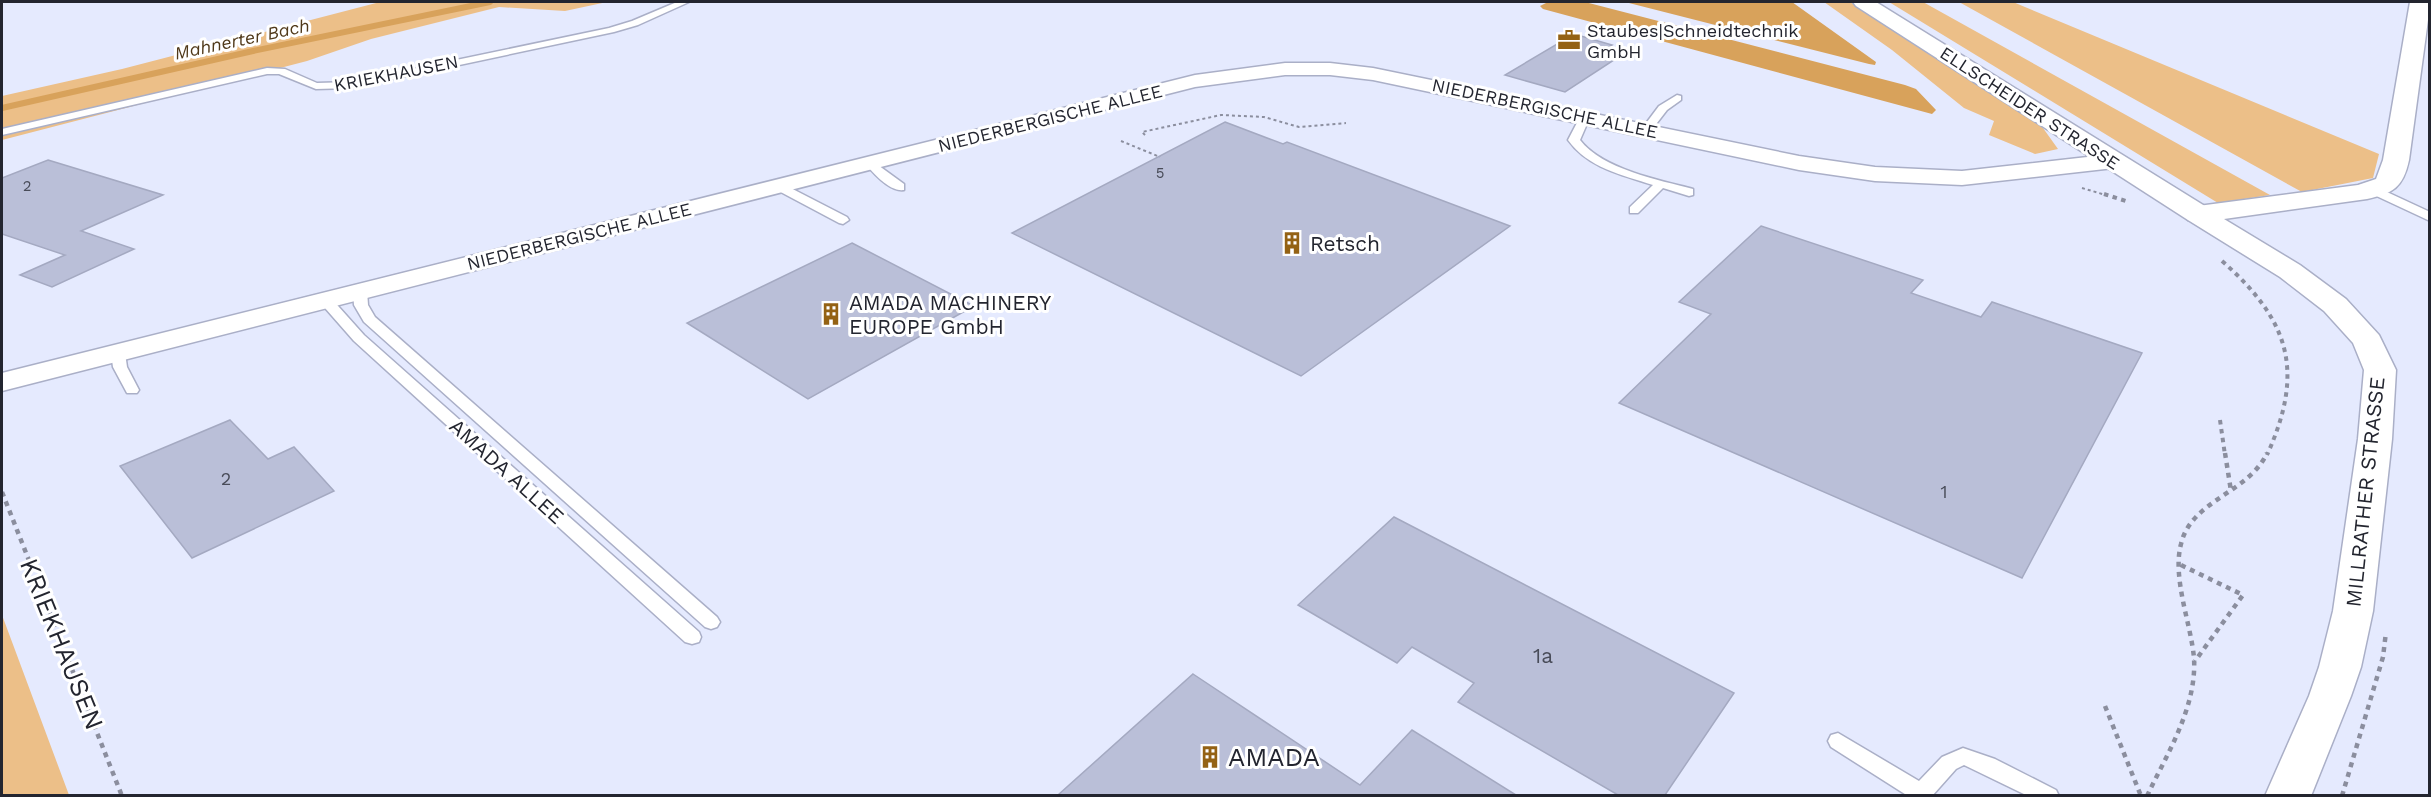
<svg xmlns="http://www.w3.org/2000/svg" width="2431" height="797" font-family="'Work Sans',sans-serif">
<style>
.green{fill:#ecbf88}
.water{fill:#d8a25b}
.lines{fill:none;stroke-linecap:round;stroke-linejoin:round}
.stream{stroke:#d8a25b;stroke-width:6}
.building{fill:#babfd8;stroke:#a4a9c1;stroke-width:1.5}
.service-casing{stroke:#aaafc7;stroke-width:3}
.minor-casing{stroke:#aaafc7;stroke-width:3}
.tertiary-casing{stroke:#aaafc7;stroke-width:3}
.secondary-casing{stroke:#aaafc7;stroke-width:3}
.path-far2{stroke:#8b8e9e;stroke-width:2;stroke-dasharray:3 3;stroke-linecap:butt}
.path-far1{stroke:#8b8e9e;stroke-width:4;stroke-dasharray:4.5 4.5;stroke-linecap:butt}
.path{stroke:#8b8e9e;stroke-width:4.5;stroke-dasharray:5 5;stroke-linecap:butt}
.service{fill:#fff;fill-rule:evenodd}
.minor{fill:#fff;fill-rule:evenodd}
.tertiary{fill:#fff;fill-rule:evenodd}
.secondary{fill:#fff;fill-rule:evenodd}
.labels{text-anchor:middle;dominant-baseline:central;stroke-width:6;stroke-linejoin:round;paint-order:stroke}
.far-number-label{font-size:15px;fill:#494c59}
.far-poi-label{font-size:18px;fill:#23252f;stroke:#fff;text-anchor:start}
.far-water-label{font-size:18px;font-style:italic;fill:#4f3819;stroke:#fff}
.far-street-label{font-size:18px;fill:#23252f;stroke:#fff}
.number-label{font-size:18px;fill:#494c59}
.poi-label{font-size:21px;fill:#23252f;stroke:#fff;text-anchor:start}
.street-label{font-size:21px;fill:#23252f;stroke:#fff}
.near-number-label{font-size:21px;fill:#494c59}
.near-street-label{font-size:26px;fill:#23252f;stroke:#fff}
.near-poi-label{font-size:26px;fill:#23252f;stroke:#fff;text-anchor:start}
</style>
<rect width="100%" height="100%" fill="#e5eafe"/>
<path class="green" d="M 380,2 L 607,2 L 565,11 L 499,7 L 371,39 L 307,61 L 2,140 L 2,96 L 122,69 Z
M 1824,2 L 1850,2 L 2043,128 L 2058,149 L 2035,154 L 1989,135 L 1994,121 L 1964,108 L 1892,50 Z
M 1889,2 L 1923,2 L 2270,195 L 2218,203 Z
M 1959,2 L 2013,2 L 2379,154 L 2373,178 L 2302,192 Z
M 2,615 L 69,795 L 2,795 Z"/>
<path class="water" d="M 1548,2 L 1585,2 L 1905,85 L 1916,89 L 1936,110 L 1932,114 L 1543,9 L 1540,6 Z
M 1625,2 L 1792,2 L 1876,62 L 1875,65 L 1869,64 Z"/>
<g class="lines">
<path class="stream" d="M 2,108 L 253,51 L 490,2"/>
</g>
<path class="building" d="M 1574,34 L 1612,45 L 1599,53 L 1617,58 L 1565,92 L 1505,75 Z
M 1225,122 L 1283,144 L 1287,142 L 1510,226 L 1301,376 L 1012,233 Z
M 48,160 L 163,195 L 81,231 L 134,249 L 52,287 L 20,275 L 65,255 L 2,234 L 2,178 Z
M 1761,226 L 1923,280 L 1911,293 L 1981,317 L 1992,302 L 2142,353 L 2022,578 L 1619,403 L 1711,314 L 1679,302 Z
M 852,243 L 974,306 L 808,399 L 687,323 Z
M 230,420 L 268,459 L 294,447 L 334,491 L 192,558 L 120,466 Z
M 1394,517 L 1734,693 L 1665,795 L 1618,795 L 1458,702 L 1474,683 L 1412,647 L 1397,663 L 1298,605 Z
M 1193,674 L 1360,785 L 1412,730 L 1516,795 L 1058,795 Z"/>
<g class="lines">
<g class="service-casing">
<path id="service" d="M 677,2 L 689,2 L 638,25 L 614,32 L 351,88 L 316,89 L 279,74 L 267,74 L 2,135 L 2,129 L 267,68 L 285,69 L 317,83 L 351,82 L 609,28 L 632,21 Z
M 1677,95 L 1681,96 L 1681,100 L 1667,110 L 1650,132 L 1642,132 L 1641,130 L 1659,106 Z
M 1585,114 L 1590,117 L 1580,140 C 1602,169 1659,180 1693,189 L 1693,195 L 1689,196 L 1663,188 L 1638,213 L 1630,213 L 1630,207 L 1653,185 C 1622,175 1588,168 1568,140 L 1580,117 Z
M 871,160 L 904,184 L 904,190 C 890,192 874,174 865,163 Z
M 779,182 L 847,217 L 849,220 L 843,224 L 839,223 L 775,189 L 775,183 Z
M 2374,186 L 2430,212 L 2430,221 L 2370,193 L 2368,190 Z
M 360,287 L 367,291 L 368,305 L 375,317 L 717,617 L 720,622 L 717,627 L 711,629 L 705,627 L 364,322 L 354,305 L 353,291 Z
M 325,296 L 330,297 L 364,335 L 699,632 L 701,637 L 699,642 L 692,644 L 685,642 L 354,341 L 318,300 Z
M 118,349 L 125,353 L 127,367 L 139,390 L 137,393 L 127,393 L 113,367 L 111,353 Z
M 1838,733 L 1919,781 L 1942,757 L 1963,748 L 1995,759 L 2056,790 L 2059,796 L 2028,796 L 1964,765 L 1956,769 L 1932,796 L 1908,796 L 1831,747 L 1828,741 L 1831,735 Z"/>
</g>
<g class="minor-casing">
<path id="minor" d="M 1285,63 L 1330,63 L 1373,68 L 1799,156 L 1875,167 L 1962,171 L 2114,154 L 2122,156 L 2125,161 L 2122,166 L 2114,168 L 1962,185 L 1875,181 L 1799,170 L 1373,80 L 1330,75 L 1285,75 L 1195,87 L 2,391 L 2,373 L 1195,75 Z"/>
</g>
<g class="tertiary-casing">
<path id="tertiary" d="M 1853,2 L 1876,2 L 2208,208 L 2211,214 L 2208,220 L 2198,222 L 2188,220 L 1856,6 Z"/>
</g>
<g class="secondary-casing">
<path id="secondary" d="M 2410,2 L 2430,2 L 2430,5 L 2409,160 C 2403,188 2393,193 2367,199 L 2224,219 L 2300,265 L 2346,299 L 2379,335 L 2396,370 L 2392,439 L 2373,611 L 2361,667 L 2351,696 L 2311,796 L 2265,796 L 2309,696 L 2319,667 L 2333,611 L 2358,439 L 2364,370 L 2353,343 L 2324,311 L 2280,277 L 2188,220 L 2185,214 L 2188,208 L 2198,206 L 2358,185 L 2376,179 L 2383,160 Z"/>
</g>
<path class="path-far2" d="M 1145,135 L 1142,132 L 1221,115 L 1264,117 L 1299,127 L 1346,123
M 1121,141 L 1160,157
M 2082,188 L 2109,196"/>
<path class="path-far1" d="M 2104,194 L 2129,202
M 2222,261 C 2290,321 2305,371 2267,455
M 2220,420 L 2225,455"/>
<path class="path" d="M 2225,453 L 2231,491
M 2,492 L 122,796
M 2181,565 L 2243,595 L 2195,661
M 2105,706 L 2141,796
M 2147,796 C 2167,754 2197,707 2194,658 C 2191,624 2172,578 2181,544 C 2191,500 2249,493 2267,453
M 2342,796 L 2383,657 L 2386,632"/>
<use href="#service" class="service"/>
<use href="#minor" class="minor"/>
<use href="#tertiary" class="tertiary"/>
<use href="#secondary" class="secondary"/>
</g>
<defs>
<g id="office-bare" transform="scale(1.8)"><path d="M-6-3h4V-5.5h4V-3h4V5H-6ZM-1-4.5V-3h2v-1.5ZM-6 0V1H6V0Z" fill="#946214" stroke="#fff" stroke-width="2.5" paint-order="stroke"/></g>
<g id="building-bare" transform="scale(1.8)"><path d="M-4-6H4V6H1V3H-1V6H-4ZM-2.5-4.3h1.7v1.8h-1.7ZM.8-4.3h1.7v1.8H.8ZM-2.5-1h1.7V.8h-1.7ZM.8-1h1.7V.8H.8Z" fill="#946214" stroke="#fff" stroke-width="2.5" paint-order="stroke"/></g>
</defs>
<g fill-rule="evenodd">
<use href="#office-bare" x="1569" y="40"/>
<use href="#building-bare" x="1292" y="243"/>
<use href="#building-bare" x="831" y="314"/>
<use href="#building-bare" x="1210" y="757"/>
</g>
<g class="labels">
<g class="far-number-label">
<text x="1160" y="173">5</text>
<text x="27" y="186">2</text>
</g>
<g class="far-poi-label">
<text x="1587" y="30">Staubes|Schneidtechnik<tspan x="1587" dy="21">GmbH</tspan></text>
</g>
<g class="far-water-label">
<text transform="translate(242 39) rotate(-12)">Mahnerter Bach</text>
</g>
<g class="far-street-label">
<text transform="translate(396 73) rotate(-11)">KRIEKHAUSEN</text>
<text transform="translate(1545 108) rotate(12)">NIEDERBERGISCHE ALLEE</text>
<text transform="translate(2030 108) rotate(33)">ELLSCHEIDER STRASSE</text>
<text transform="translate(1050 118) rotate(-14)">NIEDERBERGISCHE ALLEE</text>
<text transform="translate(579 236) rotate(-14)">NIEDERBERGISCHE ALLEE</text>
</g>
<g class="number-label">
<text x="226" y="478">2</text>
<text x="1944" y="491">1</text>
</g>
<g class="poi-label">
<text x="1310" y="243">Retsch</text>
<text x="849" y="302">AMADA MACHINERY<tspan x="849" dy="24">EUROPE GmbH</tspan></text>
</g>
<g class="street-label">
<text transform="translate(507 471) rotate(42)">AMADA ALLEE</text>
<text transform="translate(2365 492) rotate(-84)">MILLRATHER STRASSE</text>
</g>
<g class="near-number-label">
<text x="1543" y="655">1a</text>
</g>
<g class="near-street-label">
<text transform="translate(62 644) rotate(68)">KRIEKHAUSEN</text>
</g>
<g class="near-poi-label">
<text x="1228" y="757">AMADA</text>
</g>
</g>
<rect width="2431" height="797" fill="none" stroke="#23252f" stroke-width="6"/>
</svg>
